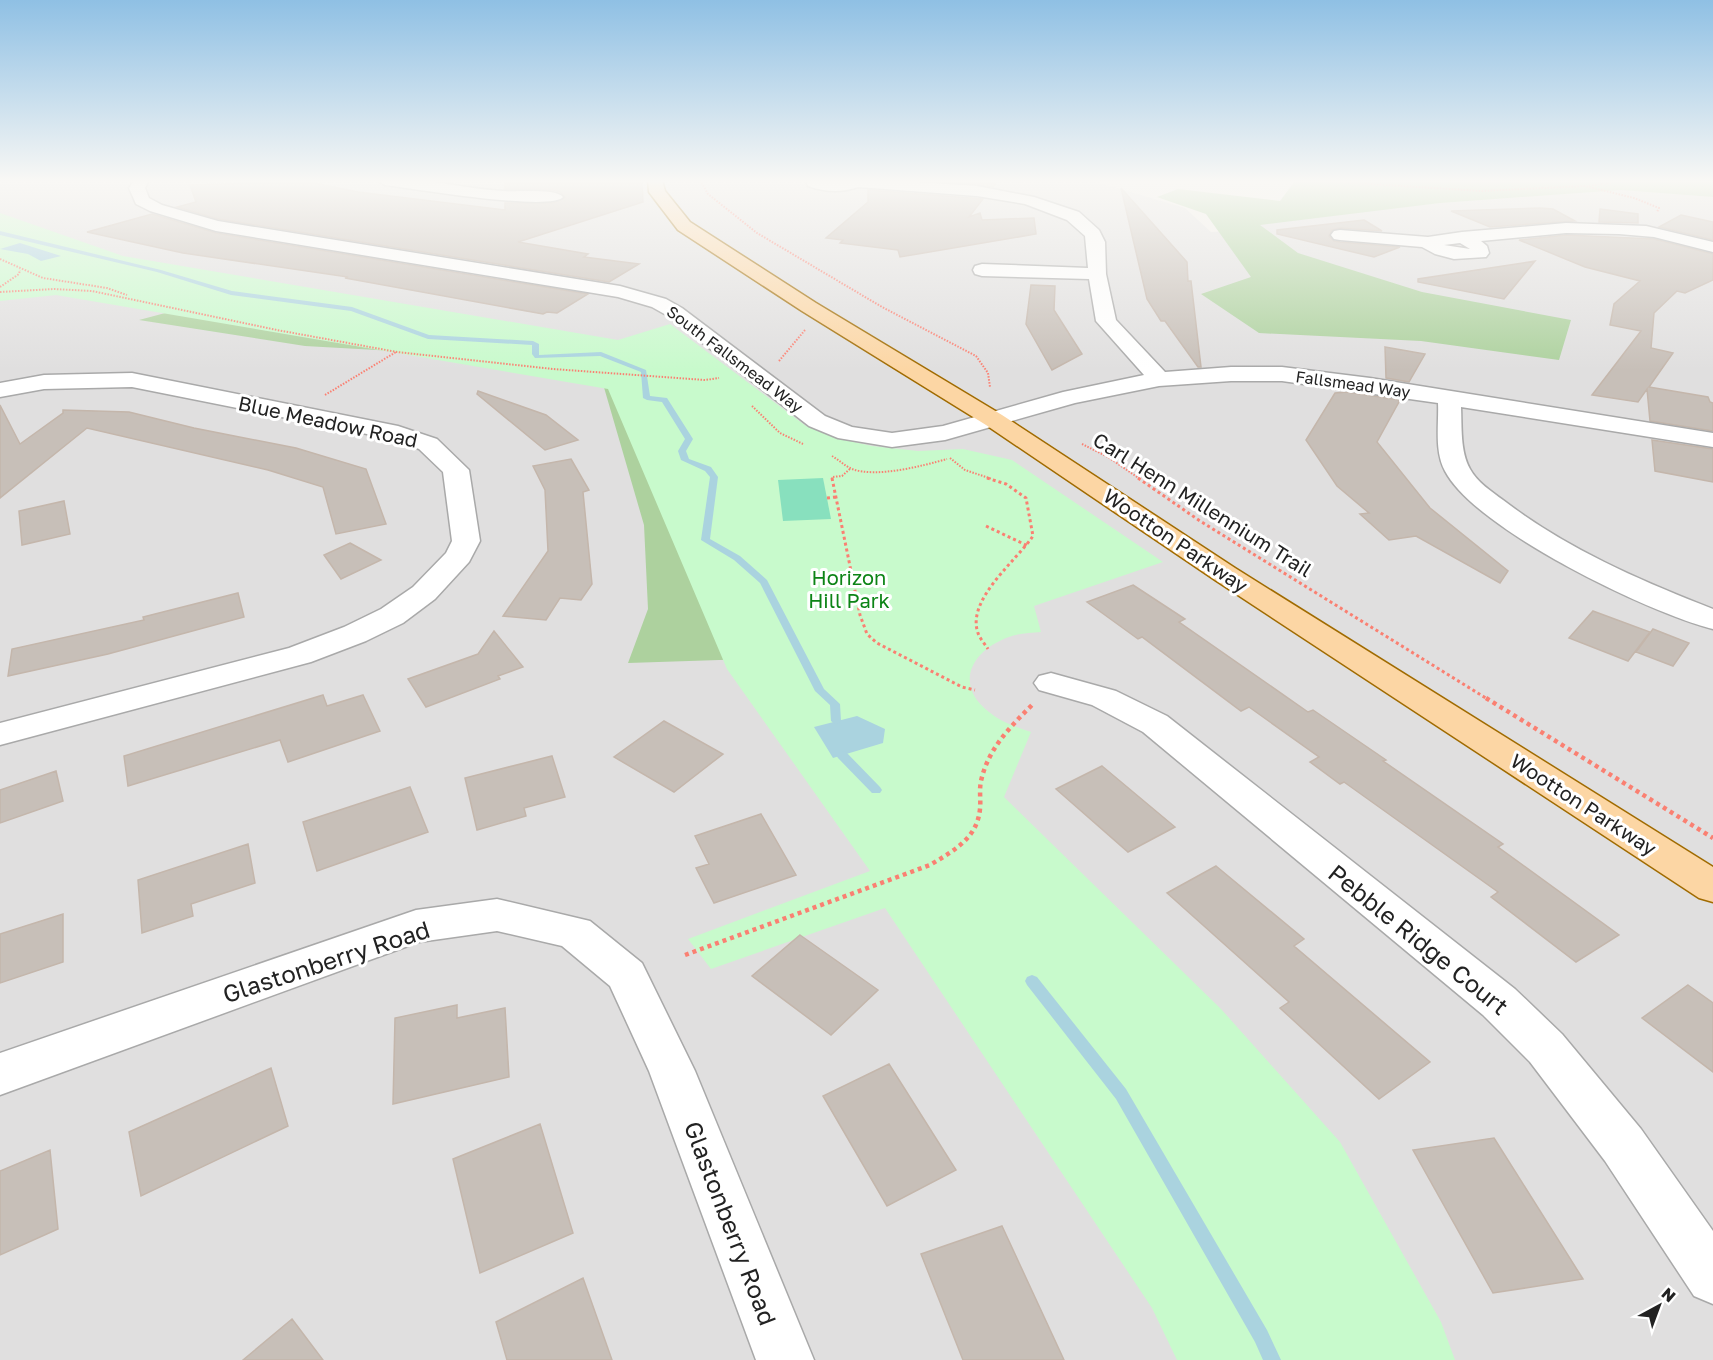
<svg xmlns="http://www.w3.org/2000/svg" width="1713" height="1360" font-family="'Golos Text',sans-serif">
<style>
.residential{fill:#e0dfdf}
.forest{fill:#add19e}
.park{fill:#c8facc}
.pitch{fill:#88e0be}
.water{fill:#aad3df}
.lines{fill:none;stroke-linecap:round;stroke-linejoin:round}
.stream{fill:#aad3df;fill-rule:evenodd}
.building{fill:#c7bfb8;stroke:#c4b6ab;stroke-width:1.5}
.minor-casing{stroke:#a9a9a9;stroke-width:3}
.major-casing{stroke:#a06b00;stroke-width:3}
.path-far2{stroke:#fa8072;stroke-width:2;stroke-dasharray:1.5 1.5;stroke-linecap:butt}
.path-far1{stroke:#fa8072;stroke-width:3;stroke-dasharray:3 3;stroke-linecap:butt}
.path{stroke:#fa8072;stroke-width:4.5;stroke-dasharray:4 4;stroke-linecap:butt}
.minor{fill:#fff;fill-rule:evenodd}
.major{fill:#fcd6a4;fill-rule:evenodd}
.labels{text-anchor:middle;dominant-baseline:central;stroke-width:6;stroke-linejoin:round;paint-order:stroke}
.far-street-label{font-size:16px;fill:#222;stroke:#fff}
.street-label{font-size:20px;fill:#222;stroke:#fff}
.park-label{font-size:20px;fill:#0c8416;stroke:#fff}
.near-street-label{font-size:24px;fill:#222;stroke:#fff}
</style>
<rect width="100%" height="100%" fill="#f2efe9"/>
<path class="residential" d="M 0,180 L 1090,180 L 1185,208 L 1211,232 L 1248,230 L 1251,222 L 1440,203 L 1621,190 L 1713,197 L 1713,1360 L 0,1360 Z"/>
<path class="forest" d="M 1289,180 L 1713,180 L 1713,197 L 1621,190 L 1440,203 L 1260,225 L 1298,253 L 1422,292 L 1571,320 L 1559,360 L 1421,341 L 1259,333 L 1201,294 L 1251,277 L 1206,214 L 1157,197 L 1178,189 L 1280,201 L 1295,181 Z
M 270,285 L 591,347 L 750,659 L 628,663 L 648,609 L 644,525 L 603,384 L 430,353 L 305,346 L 139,320 Z"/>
<path class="park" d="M 0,213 L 123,256 L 618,340 L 670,324 L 806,426 L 836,438 L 872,446 L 918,451 L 963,449 L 1012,460 L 1163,562 L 1034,606 L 1041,632 C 1031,633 1019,633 1009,637 C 972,650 953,684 989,712 C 1001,722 1016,727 1031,732 L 1004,797 L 1221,1009 L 1340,1142 L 1441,1322 L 1455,1360 L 1177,1360 L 1152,1308 L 885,908 L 711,969 L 688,939 L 870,871 L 727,669 L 608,389 L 56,295 L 0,301 Z"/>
<path class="pitch" d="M 823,478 L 831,519 L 783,521 L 778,480 Z"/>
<path class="water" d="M 20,243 L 61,256 L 41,261 L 28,254 L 0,249 Z
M 857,716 L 885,729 L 883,743 L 833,758 L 814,727 Z"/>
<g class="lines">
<path class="stream" d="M 1397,180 L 1480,180 L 1435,183 Z
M 0,231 L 161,270 L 232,291 L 352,307 L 429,335 L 533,341 L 539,344 L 539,355 L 601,352 L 646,370 L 650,396 L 667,398 L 693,439 L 686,451 L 689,459 L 711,467 L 718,477 L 710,539 L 740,556 L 767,580 L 824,689 L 840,704 L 841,721 L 836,725 L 831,721 L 830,705 L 815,691 L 760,583 L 734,560 L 701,540 L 710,477 L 705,471 L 681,460 L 678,451 L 685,439 L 662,402 L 647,400 L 643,398 L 641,372 L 600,356 L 535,358 L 532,354 L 532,345 L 428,339 L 351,311 L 231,295 L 157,272 L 0,235 Z
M 842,751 L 846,752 L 880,787 L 882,790 L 880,793 L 872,793 L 838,758 L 836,755 Z
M 1032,975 L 1037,977 L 1126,1089 L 1267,1330 L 1281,1360 L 1263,1360 L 1255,1342 L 1116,1099 L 1027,985 L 1025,981 L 1027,977 Z"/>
</g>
<path class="building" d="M 505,180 L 642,180 L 643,202 L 518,242 L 588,254 L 584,257 L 639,264 L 609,282 L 218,219 L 177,207 L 196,202 L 190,185 L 310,182 L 358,192 L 505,210 L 505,203 L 553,203 L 565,198 L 560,192 L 553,190 L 505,189 Z
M 912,180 L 998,180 L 993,187 Z
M 1121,188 L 1187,262 L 1188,281 L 1191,281 L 1201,367 L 1198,367 L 1165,321 L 1161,321 L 1147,299 Z
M 868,190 L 983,199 L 969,217 L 980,213 L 982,220 L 1034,218 L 1036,234 L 900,257 L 898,250 L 840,243 L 843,240 L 826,238 L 868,202 Z
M 1540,208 L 1553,209 L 1575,221 L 1490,227 L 1451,211 Z
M 1600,209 L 1638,214 L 1638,223 L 1599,222 Z
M 152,214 L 216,233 L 588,294 L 557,313 L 547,312 L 543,314 L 345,278 L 348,277 L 183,253 L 87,232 Z
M 1681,215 L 1713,222 L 1713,240 L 1659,227 Z
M 1364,220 L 1382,231 L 1340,228 L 1332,230 L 1329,236 L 1334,241 L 1340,242 L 1400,247 L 1374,257 L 1277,234 L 1277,230 Z
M 1566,235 L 1654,239 L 1713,254 L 1713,280 L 1685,293 L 1677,291 L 1654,313 L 1651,348 L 1673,353 L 1649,387 L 1708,397 L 1710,402 L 1713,403 L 1713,431 L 1650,421 L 1647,389 L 1638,402 L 1592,395 L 1641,331 L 1610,325 L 1614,304 L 1640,281 L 1585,267 L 1519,240 Z
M 1535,261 L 1504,299 L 1418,282 L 1418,279 Z
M 1031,285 L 1055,286 L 1054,310 L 1082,354 L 1052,370 L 1026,324 Z
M 1385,347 L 1425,354 L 1409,382 L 1386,378 Z
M 478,391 L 546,415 L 578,440 L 545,450 L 477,394 Z
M 1347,392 L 1400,400 L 1377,442 L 1430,508 L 1508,571 L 1500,583 L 1416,536 L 1389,540 L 1360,514 L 1369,513 L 1337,486 L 1306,440 L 1335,393 Z
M 0,405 L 20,444 L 63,413 L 63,410 L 129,412 L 194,428 L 296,448 L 366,469 L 386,524 L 336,534 L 323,487 L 268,470 L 87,428 L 0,498 Z
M 1652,440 L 1713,449 L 1713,482 L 1655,471 Z
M 571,459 L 589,490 L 583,492 L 592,584 L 581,600 L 560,598 L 546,620 L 503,616 L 548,551 L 545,490 L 533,466 Z
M 64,501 L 70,534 L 22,545 L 19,511 Z
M 350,543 L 381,560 L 341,579 L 324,555 Z
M 1133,585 L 1185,619 L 1179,622 L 1308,712 L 1313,710 L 1386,760 L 1383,761 L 1503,844 L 1498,847 L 1619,935 L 1576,962 L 1491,897 L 1498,892 L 1344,782 L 1340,784 L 1310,762 L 1319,757 L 1249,707 L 1241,711 L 1142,637 L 1138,639 L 1087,602 Z
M 238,593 L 244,617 L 108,654 L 8,676 L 12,649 L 144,620 L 143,617 Z
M 1593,611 L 1650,632 L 1628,661 L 1569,638 Z
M 1653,629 L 1689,643 L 1673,666 L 1636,652 Z
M 494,631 L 523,667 L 498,676 L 500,679 L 426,707 L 408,679 L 478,654 Z
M 323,695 L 327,706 L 363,695 L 380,731 L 288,762 L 280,740 L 128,786 L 124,756 Z
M 664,721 L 723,754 L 674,792 L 614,757 Z
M 552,756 L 565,797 L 524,808 L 526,816 L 477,830 L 465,778 Z
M 1102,766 L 1175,827 L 1128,852 L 1056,789 Z
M 56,771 L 63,801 L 0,823 L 0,790 Z
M 410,787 L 428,832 L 317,871 L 303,822 Z
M 761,814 L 796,875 L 714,903 L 696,868 L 709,864 L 695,836 Z
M 248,844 L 255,883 L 191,904 L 193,916 L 142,933 L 138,880 Z
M 1216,866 L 1304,939 L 1294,946 L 1430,1062 L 1379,1099 L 1280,1008 L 1289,1002 L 1167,893 Z
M 63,914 L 63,962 L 0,983 L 0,934 Z
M 800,935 L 878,990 L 831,1035 L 752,976 Z
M 1688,985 L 1713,1003 L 1713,1072 L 1642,1018 Z
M 457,1005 L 457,1018 L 505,1008 L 509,1077 L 393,1104 L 395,1018 Z
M 889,1064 L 956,1170 L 887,1206 L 823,1096 Z
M 271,1068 L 288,1126 L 141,1196 L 129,1132 Z
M 540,1124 L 573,1233 L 480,1273 L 453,1159 Z
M 1494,1138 L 1583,1279 L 1493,1293 L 1413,1150 Z
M 50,1150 L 58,1229 L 0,1255 L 0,1171 Z
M 1002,1226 L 1064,1360 L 963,1360 L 921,1254 Z
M 583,1278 L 612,1360 L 507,1360 L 496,1322 Z
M 292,1319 L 323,1360 L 243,1360 Z"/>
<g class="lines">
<g class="minor-casing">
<path id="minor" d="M 135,180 L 149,180 L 145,188 L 149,198 L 162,205 L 218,221 L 620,286 L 666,299 L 682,308 L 825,416 L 852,427 L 892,433 L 943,426 L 1063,392 L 1144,375 L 1096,321 L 1089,279 L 982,276 L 975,274 L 973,270 L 975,266 L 982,264 L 1088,268 L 1085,236 L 1067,220 L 1025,204 L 977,196 L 858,187 C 841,193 825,192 808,186 L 806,180 L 833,182 L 847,180 L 884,180 L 977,186 L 1034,197 L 1079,212 L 1099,230 L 1105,242 L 1106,274 L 1116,320 L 1165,372 L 1231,367 L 1282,367 L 1370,378 L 1713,433 L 1713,447 L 1461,407 C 1462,426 1460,451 1470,469 C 1477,482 1492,492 1503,500 C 1567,549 1639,580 1713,609 L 1713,629 C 1649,613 1475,529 1445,471 C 1434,451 1439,424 1438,403 L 1282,381 L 1231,381 L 1159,386 L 1075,403 L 945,440 L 892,447 L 838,438 L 809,426 L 668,316 L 652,307 L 618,297 L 216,231 L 150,211 L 136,204 L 129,188 Z
M 377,180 C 420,175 461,189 504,191 C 517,192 556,188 563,197 C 551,212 410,188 385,185 Z
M 1566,223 L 1646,226 L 1713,242 L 1713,252 L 1654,237 L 1619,234 L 1566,233 L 1481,241 L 1487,246 L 1489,253 L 1486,257 L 1454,259 L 1435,254 L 1422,247 L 1340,240 L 1334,239 L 1331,235 L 1334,231 L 1340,230 L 1428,237 L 1462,232 ZM 1460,243 L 1470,249 L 1444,245 Z
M 132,373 L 398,426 L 437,439 L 469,470 L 480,541 L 469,562 L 435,599 L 403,623 L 366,641 L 311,662 L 0,745 L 0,723 L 289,648 L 344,627 L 381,609 L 413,587 L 446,553 L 452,541 L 443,472 L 419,449 L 392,439 L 132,387 L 44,389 L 0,397 L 0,383 L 44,375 Z
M 1051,673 L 1116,691 L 1167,716 L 1515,989 L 1562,1034 L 1641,1129 L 1713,1231 L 1713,1304 L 1694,1296 L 1605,1161 L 1530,1062 L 1483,1015 L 1143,732 L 1092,705 L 1039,690 L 1034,683 L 1039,676 Z
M 497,899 L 590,921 L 642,963 L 695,1071 L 814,1360 L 756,1360 L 649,1071 L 610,986 L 562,946 L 497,931 L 419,942 L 0,1095 L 0,1053 L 416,910 Z"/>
</g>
<g class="major-casing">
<path id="major" d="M 648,180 L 662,180 L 665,191 L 690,222 L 816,303 L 1002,415 L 1235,568 L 1713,867 L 1713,902 L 1699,898 L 1215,580 L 986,425 L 802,311 L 678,230 L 649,192 Z"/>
</g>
<path class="path-far2" d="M 700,180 L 708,194 L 757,233 L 882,307 L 976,356 L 988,373 L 990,387
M 1308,180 L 1481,191 L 1585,186 L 1634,198 L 1659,208 L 1657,212
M 1589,186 L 1614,182 L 1614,180
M 0,259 L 43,278 L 107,288 L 127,295
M 0,287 L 19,274 L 20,270
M 0,292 L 54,289 L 92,291 L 277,330 L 397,352 L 553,369 L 705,380 L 719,378
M 779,361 L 805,330
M 325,395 L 396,352
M 752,406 L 780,433 L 803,444
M 1082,444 L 1108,457 L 1140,479
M 832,456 C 839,460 845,466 852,469 C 877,478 922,466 947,459
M 950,458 L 965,470 L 992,479
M 832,479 L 832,477 L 842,476 L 850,469"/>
<path class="path-far1" d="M 832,478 L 860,615 L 867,634 L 877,643 L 962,687 L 975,690
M 987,478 L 1006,484 L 1026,498 L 1033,536 C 1016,561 966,600 978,633 C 980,639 985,644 988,649
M 1138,478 L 1200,521 L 1489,700
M 827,498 L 836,497
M 986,526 L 1028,546"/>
<path class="path" d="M 1486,698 L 1713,838
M 685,955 L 930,865 C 953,851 977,839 980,809 C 981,800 979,790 981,781 C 988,749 1010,727 1032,705"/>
<use href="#minor" class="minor"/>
<use href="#major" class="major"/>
</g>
<linearGradient id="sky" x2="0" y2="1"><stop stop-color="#8fc0e4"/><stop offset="0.49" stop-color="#f9f8f5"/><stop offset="1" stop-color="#f9f8f5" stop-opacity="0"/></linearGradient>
<rect width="1713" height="370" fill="url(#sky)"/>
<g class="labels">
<g class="far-street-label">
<text transform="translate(735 359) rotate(37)">South Fallsmead Way</text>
<text transform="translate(1353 384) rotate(8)">Fallsmead Way</text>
</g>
<g class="street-label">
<text transform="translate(328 421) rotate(12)">Blue Meadow Road</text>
<text transform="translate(1203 504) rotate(32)">Carl Henn Millennium Trail</text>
<text transform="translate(1176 540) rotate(34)">Wootton Parkway</text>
<text transform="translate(1584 804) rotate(33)">Wootton Parkway</text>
</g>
<g class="park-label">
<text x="849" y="577">Horizon<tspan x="849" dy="23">Hill Park</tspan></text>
</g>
<g class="near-street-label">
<text transform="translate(1419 939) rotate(39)">Pebble Ridge Court</text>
<text transform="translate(326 961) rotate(-18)">Glastonberry Road</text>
<text transform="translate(731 1223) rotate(69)">Glastonberry Road</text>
</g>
</g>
<g transform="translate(1659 1306) rotate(41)" stroke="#ffffff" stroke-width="4.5" paint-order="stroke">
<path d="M0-4.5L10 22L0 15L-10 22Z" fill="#222222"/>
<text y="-9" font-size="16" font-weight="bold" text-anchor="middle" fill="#222222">N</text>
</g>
</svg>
